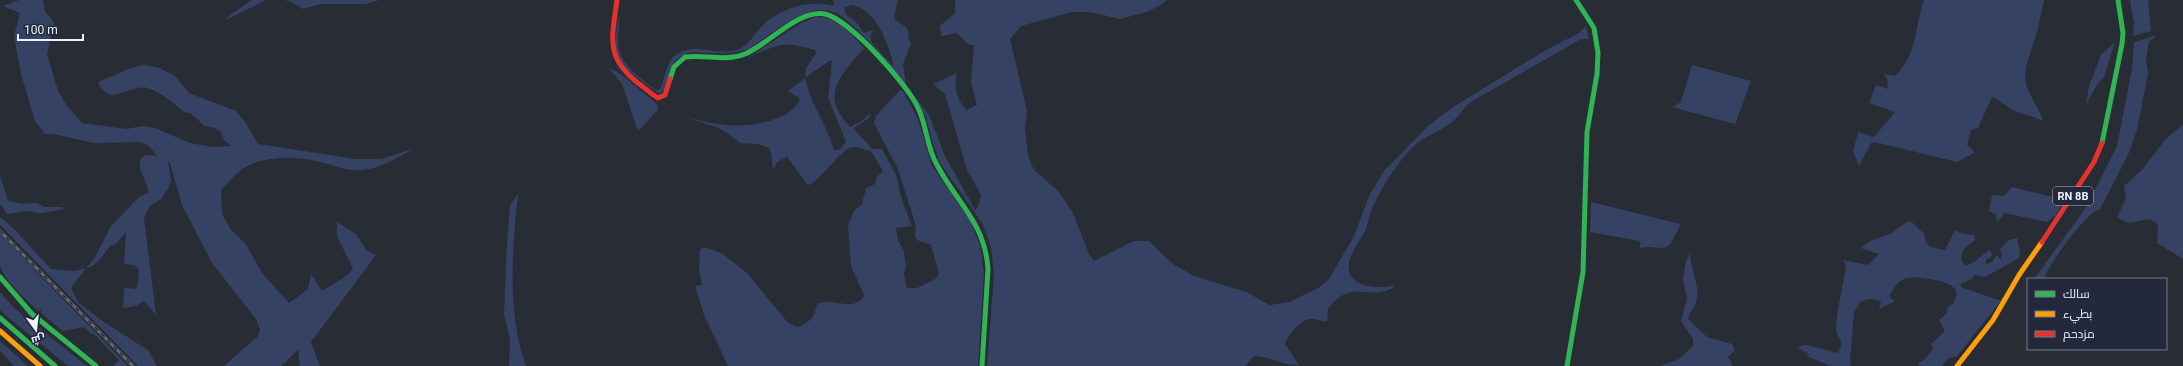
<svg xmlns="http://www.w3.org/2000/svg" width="2183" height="366" font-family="Roboto,Cairo,sans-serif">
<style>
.green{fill:#364263;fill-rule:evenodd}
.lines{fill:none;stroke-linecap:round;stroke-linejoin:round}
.fast{stroke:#30b455;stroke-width:5}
.slow{stroke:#ff9f0a;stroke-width:5}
.jam{stroke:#e5322d;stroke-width:5}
.rail-casing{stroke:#646871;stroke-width:3}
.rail{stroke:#23293a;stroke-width:1.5;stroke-dasharray:4.5;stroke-linecap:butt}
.labels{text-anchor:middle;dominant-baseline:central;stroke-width:4;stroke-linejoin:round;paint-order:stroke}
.shield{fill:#23293a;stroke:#b1b6c3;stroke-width:1}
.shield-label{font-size:11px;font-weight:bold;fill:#eef2fe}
</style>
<rect width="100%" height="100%" fill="#282c35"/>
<path class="green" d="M 19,0 L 43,0 L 45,11 L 54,22 L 47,54 L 58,91 L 67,106 L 82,123 L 126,129 L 143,126 L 155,128 L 190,143 L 212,147 L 232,146 L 224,140 L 221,132 L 215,128 L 205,126 L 190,113 L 184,112 C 175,104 162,93 150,89 C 132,81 110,110 98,82 L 131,68 L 142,65 L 157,67 L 174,75 L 189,93 L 236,111 L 245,122 L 258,144 L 355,159 L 381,159 L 413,149 C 397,158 381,168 363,170 C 349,172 336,166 324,163 C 303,157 274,156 254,163 C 241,167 230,180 221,190 L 222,214 L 231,230 L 246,244 L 262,273 L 289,303 L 308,289 L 311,274 L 322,291 L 346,276 L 353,269 L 337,236 L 337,222 L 356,234 L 367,251 L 376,255 L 311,342 L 320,366 L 300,366 L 298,350 L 281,366 L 224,366 L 258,336 L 260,329 L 256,319 L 212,263 L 182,205 L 170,163 L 168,161 L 171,181 L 168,189 L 161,199 L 149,207 L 144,218 L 156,315 L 144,301 L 136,306 L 123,308 L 124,288 L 137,289 L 139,270 L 135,265 L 124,264 L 126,232 L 115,245 L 110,246 C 103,255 97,266 86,268 L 71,288 L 79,303 L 104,322 L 148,350 L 157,366 L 138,366 L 0,225 L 0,217 L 14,229 L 51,269 L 74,271 L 86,268 L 95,257 L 111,226 L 139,197 L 149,192 L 140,168 L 140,160 L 145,155 L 157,156 L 148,145 L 140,142 L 94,143 L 53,134 L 45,134 L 35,121 L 21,74 L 14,36 L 20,13 L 3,6 Z
M 252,0 L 266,0 L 226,20 L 230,15 Z
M 285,0 L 379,0 L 365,4 L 321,4 L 303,9 L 292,2 Z
M 833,0 L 898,0 L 894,18 C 901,26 911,25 908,38 L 911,43 L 903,64 L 906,86 C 894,69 854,22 836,13 C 829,10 819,9 812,11 C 789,18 768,36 749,49 C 730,56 711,53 692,52 C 660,60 676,86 659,94 L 628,71 L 620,61 L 615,46 L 618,15 C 620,24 618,34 618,43 C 619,64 640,78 656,90 L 660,89 C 666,78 666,61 677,54 C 695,42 718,56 737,50 C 749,46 755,33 763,25 C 782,7 809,0 834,6 ZM 851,5 C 877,8 889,46 894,67 L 872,43 L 870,35 L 875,30 L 864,33 L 856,22 L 846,14 L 844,8 Z
M 955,0 L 1167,0 L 1161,5 L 1147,12 L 1120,19 L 1090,12 L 1072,12 L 1021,26 L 1010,39 L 1027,111 L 1025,129 L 1028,156 L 1034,170 L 1058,191 L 1072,211 L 1089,254 L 1094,261 L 1134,241 L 1149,241 L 1173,264 L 1194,276 L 1246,292 L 1270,305 L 1289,302 L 1320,287 L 1329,279 L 1353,238 L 1370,194 L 1384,171 L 1428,126 L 1453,107 L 1546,50 L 1579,33 L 1586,26 L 1589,39 L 1581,39 L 1469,103 C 1462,111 1457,119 1448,125 C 1434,134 1419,139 1408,152 C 1394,168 1380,190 1372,209 C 1369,215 1368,223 1366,229 C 1361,239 1353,249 1350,259 C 1341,287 1377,290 1396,285 C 1373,305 1353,275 1328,309 L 1327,322 C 1322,321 1316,319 1311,319 C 1300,320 1288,334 1285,344 L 1299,365 C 1281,366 1271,356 1254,356 L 1245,366 L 987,366 L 994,275 L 991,247 L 982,223 L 940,163 L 932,141 L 926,118 L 915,96 L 929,115 L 945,156 L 975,210 L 979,205 L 981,195 L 967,170 L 945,94 L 933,84 L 957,73 C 953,84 957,102 967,110 L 977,105 L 971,82 L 974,45 L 969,45 L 957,33 L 941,36 L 940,26 L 955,13 Z
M 1924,0 L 2044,0 L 2037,32 L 2026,66 L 2025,78 L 2027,88 L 2042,117 L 2042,121 C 2034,116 2027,116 2018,112 C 2009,109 2002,101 1992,97 L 1978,128 L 1971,130 L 1967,145 L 1972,149 L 1974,153 L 1957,162 L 1875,142 L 1871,143 L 1859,166 L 1853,151 L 1858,132 L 1874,137 L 1895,112 L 1869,103 L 1876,85 L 1888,89 L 1887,78 L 1883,74 L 1895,76 C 1918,53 1914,29 1924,0 Z
M 2130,0 L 2148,0 L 2151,31 L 2133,36 L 2134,23 Z
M 816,17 C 837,16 851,34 864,48 C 862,53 859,53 856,57 C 835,83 823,97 850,127 L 860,122 L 871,113 L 869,118 L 854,128 C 859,137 866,140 872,149 L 882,149 L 896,175 L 902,200 L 912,226 L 896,228 L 898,240 L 904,252 L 906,266 L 904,274 L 907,288 L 917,288 L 937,278 L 939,273 L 931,245 L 917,240 L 915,236 L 916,226 L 898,169 L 874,123 L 876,116 L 900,90 L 903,91 L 918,119 L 932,166 L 970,220 L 980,245 L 984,273 L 978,366 L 728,366 L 704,315 L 695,286 L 702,285 L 699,268 L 700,250 L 704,247 L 723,254 L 748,274 L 788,323 L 797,327 C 809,324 815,316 817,304 C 833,297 850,312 863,298 L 864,295 L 851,266 L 848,225 L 854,211 L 862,204 L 866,188 L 875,184 L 877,177 L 883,171 L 871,151 C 865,150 858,147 853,147 C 842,147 821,181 808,185 L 787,157 L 777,162 L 773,170 L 771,153 L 769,148 L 758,144 L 741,143 L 719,128 L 686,117 C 699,120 712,124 725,125 C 747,128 792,121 800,99 L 788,91 L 805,78 L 806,68 L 816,53 L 815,50 C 780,40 778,45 747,58 L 801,23 ZM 829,61 L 832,61 L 828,98 L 845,139 L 846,142 L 839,150 L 834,150 C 832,145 831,141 829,136 C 820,114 811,103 805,78 Z
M 2157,35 L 2149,42 L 2146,58 L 2148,73 L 2137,130 L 2128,155 L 2100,209 C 2086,212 2049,264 2044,279 L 2034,279 L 2085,209 L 2117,146 L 2132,69 L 2134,42 Z
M 2115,42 L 2104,77 L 2097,85 L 2086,104 L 2089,86 L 2101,55 Z
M 1692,65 L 1751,81 L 1735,124 L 1672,107 L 1681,102 Z
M 608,67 L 622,75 L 657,104 L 658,110 L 638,131 L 622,84 Z
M 2183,124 L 2183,259 L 2157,243 L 2158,225 C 2147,213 2139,225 2126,222 C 2123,221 2120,219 2117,217 L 2126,199 L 2124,186 L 2142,170 L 2164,141 Z
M 0,175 L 8,201 L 23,204 L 37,203 L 44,207 L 62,207 L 64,209 L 41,213 L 27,211 L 7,214 L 0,204 Z
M 2012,187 L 2065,200 L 2055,216 L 2047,222 L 2005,213 L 1997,222 L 1996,214 L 1989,211 L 1992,195 L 2004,196 Z
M 518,194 C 512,250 507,313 526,366 L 509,366 L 510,338 L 504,315 L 507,243 L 510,205 Z
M 1591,202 L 1680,224 C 1679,229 1677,231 1675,235 C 1667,256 1657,244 1640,248 L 1640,241 L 1590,232 Z
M 1908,221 L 1913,223 L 1924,234 L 1926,242 L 1930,247 L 1945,250 L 1955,230 L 1959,233 L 1974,235 L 1975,240 L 1963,250 L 1961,259 L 1965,266 L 1974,262 L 1989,250 L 1991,251 L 1992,256 L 1986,260 L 1986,264 L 1992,262 L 1996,256 L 1998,256 L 2000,260 L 2002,254 L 2000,249 L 2009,240 L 2017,238 L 2020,252 L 2019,258 L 1985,277 L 1974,275 L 1972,279 L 1961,284 L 1961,287 L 2001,301 L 1957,356 L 1947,359 L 1942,366 L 1920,366 L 1918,363 L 1924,360 L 1933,349 L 1931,344 L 1945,331 L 1939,320 L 1946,314 L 1948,307 L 1954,303 L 1957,294 C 1955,290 1954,287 1950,285 C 1942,280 1913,275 1904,279 C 1896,283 1893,289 1889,297 L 1895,301 L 1879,309 L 1881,301 L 1870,299 L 1861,301 L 1854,312 L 1850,360 L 1851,366 L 1830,366 L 1807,356 L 1809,354 L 1797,347 L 1807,345 L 1838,353 C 1846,339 1836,339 1836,328 C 1837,307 1843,287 1846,266 L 1843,260 L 1868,265 L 1879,254 L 1861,248 L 1870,241 L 1890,234 Z
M 0,234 L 128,366 L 113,366 L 119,360 L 95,335 L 90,333 L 84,327 L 63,331 C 46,317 5,286 0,265 C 0,255 0,243 0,234 Z
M 1690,253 C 1690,267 1700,287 1697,298 C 1696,306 1690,311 1688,319 L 1707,337 L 1732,344 L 1735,350 L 1728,357 L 1733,366 L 1660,366 L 1679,359 L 1693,346 L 1693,339 L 1681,321 L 1687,299 L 1683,280 L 1686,261 Z
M 0,292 L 14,308 L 87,366 L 68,366 L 4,314 L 0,310 Z
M 0,341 L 28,366 L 14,366 L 0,351 Z"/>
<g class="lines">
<path class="fast" d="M 670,79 L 674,67 L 685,57 C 705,54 726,62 745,54 C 769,44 798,9 825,14 C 849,19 910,87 919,110 C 927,128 927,148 937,165 C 957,203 985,223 988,269 L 982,366
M 2102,143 L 2122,44 L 2123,33 L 2118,0
M 0,277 L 32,314 L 96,366
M 0,318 L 55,366
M 1567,366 L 1583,272 L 1587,132 L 1597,74 L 1598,53 L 1594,28 L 1576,0"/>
<path class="slow" d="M 0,331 L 40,366
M 1957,366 L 1993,320 L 2019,275 L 2042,242"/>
<path class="jam" d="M 617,0 C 612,38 605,57 638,83 C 645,88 651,94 658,98 L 665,95 L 670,79
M 2042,242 L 2094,162 L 2102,143"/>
<g class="rail-casing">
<path id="rail" d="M 0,231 L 133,366"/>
</g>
<use href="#rail" class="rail"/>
</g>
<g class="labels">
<rect class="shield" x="2053" y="187" width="40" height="18" rx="3"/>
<g class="shield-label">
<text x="2073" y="196">RN 8B</text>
</g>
</g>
<rect x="2027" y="278" width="140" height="72" fill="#23293a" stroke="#747988"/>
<rect x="2035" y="291" width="20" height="6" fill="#30b455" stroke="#747988"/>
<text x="2063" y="298" font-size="12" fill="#eef2fe">سالك</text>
<rect x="2035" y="311" width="20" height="6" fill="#ff9f0a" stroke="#747988"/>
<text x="2063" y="318" font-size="12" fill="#eef2fe">بطيء</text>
<rect x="2035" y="331" width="20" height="6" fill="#e5322d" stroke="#747988"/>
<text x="2063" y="338" font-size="12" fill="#eef2fe">مزدحم</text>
<g transform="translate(36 330) rotate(165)" stroke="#23293a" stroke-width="3" paint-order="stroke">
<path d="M0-3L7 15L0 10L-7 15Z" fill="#eef2fe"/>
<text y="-6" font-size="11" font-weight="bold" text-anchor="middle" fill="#eef2fe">ش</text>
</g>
<path d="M18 34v6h65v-6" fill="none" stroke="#eef2fe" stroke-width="2"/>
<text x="24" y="34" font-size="12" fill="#eef2fe" stroke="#23293a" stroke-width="3" paint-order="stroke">100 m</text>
</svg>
